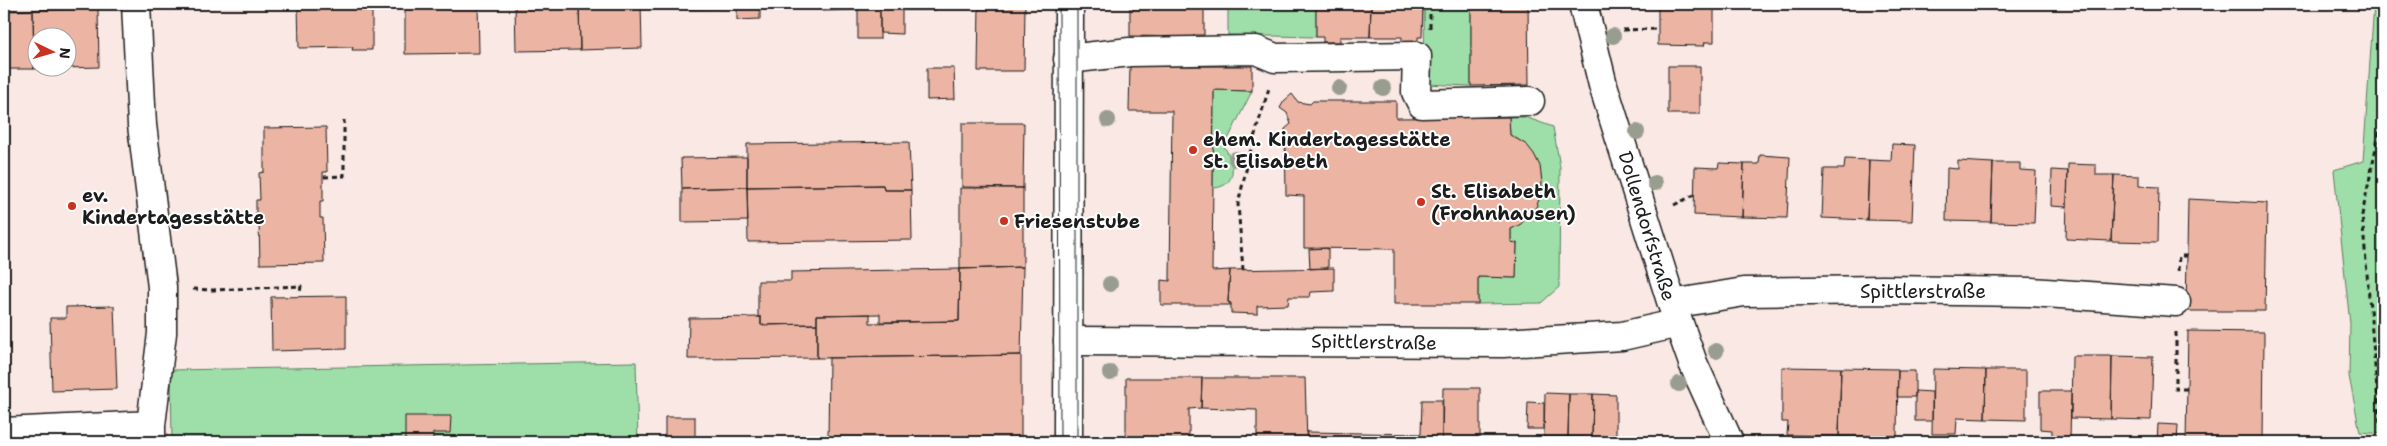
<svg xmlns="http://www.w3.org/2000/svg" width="2387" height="446" font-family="'Shantell Sans',sans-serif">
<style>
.green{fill:#9edfa9;stroke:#5d7e62}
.building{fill:#ecb4a3;stroke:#1c1c1c;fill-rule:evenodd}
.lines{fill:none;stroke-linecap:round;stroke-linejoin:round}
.minor-casing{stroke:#1c1c1c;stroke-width:31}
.major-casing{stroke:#1c1c1c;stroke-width:31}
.path{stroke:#1c1c1c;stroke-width:3;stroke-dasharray:5 4;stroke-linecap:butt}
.minor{stroke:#fff;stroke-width:28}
.major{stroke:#fff;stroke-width:28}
.tram{stroke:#1c1c1c;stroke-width:1}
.tree{fill:#999d90}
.poi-dot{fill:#c8321e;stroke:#fff;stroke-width:2}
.labels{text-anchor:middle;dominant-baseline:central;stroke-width:4;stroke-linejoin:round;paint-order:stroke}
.poi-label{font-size:19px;font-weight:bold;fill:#1c1c1c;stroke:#fff;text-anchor:start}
.street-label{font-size:19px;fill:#1c1c1c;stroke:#fff}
</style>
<rect width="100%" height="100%" fill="#f9e8e3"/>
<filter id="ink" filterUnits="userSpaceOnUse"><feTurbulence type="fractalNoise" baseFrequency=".02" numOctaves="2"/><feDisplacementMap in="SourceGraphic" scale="10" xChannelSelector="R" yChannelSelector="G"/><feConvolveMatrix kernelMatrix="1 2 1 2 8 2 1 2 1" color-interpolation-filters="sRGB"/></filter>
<g filter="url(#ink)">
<path class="green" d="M 1228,4 L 1316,4 L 1316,37 L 1228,35 Z
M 1424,4 L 1471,4 L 1471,86 L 1425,84 Z
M 2374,4 L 2383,4 L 2383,434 L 2360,432 L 2349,376 L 2350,324 L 2334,170 L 2363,161 Z
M 1214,90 L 1252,91 L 1224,147 C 1236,163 1237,187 1213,188 Z
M 1509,117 L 1525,117 L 1553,127 L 1560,167 L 1559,287 L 1541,303 L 1478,304 L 1478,277 L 1516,278 L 1517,243 L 1511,242 L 1511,229 C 1551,209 1552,154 1510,135 Z
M 636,362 L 638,442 L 172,442 L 171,370 Z"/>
<path class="building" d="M 298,4 L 372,4 L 372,50 L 352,50 L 353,47 L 299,48 Z
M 405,4 L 478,4 L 479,53 L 405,54 Z
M 515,4 L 579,4 L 580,50 L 516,51 Z
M 579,4 L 641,4 L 642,48 L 580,50 Z
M 684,4 L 760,4 L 760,19 L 737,20 L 737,8 L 684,9 Z
M 760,4 L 823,4 L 823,6 L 760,7 Z
M 823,4 L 880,4 L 880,39 L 858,39 L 858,10 L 823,11 Z
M 880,4 L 936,4 L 936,10 L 902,10 L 902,34 L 880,33 Z
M 936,4 L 979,4 L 978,7 L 936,8 Z
M 979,4 L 1025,4 L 1024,71 L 978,71 Z
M 1130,4 L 1204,4 L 1204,35 L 1194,35 L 1194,37 L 1130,36 Z
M 1316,4 L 1371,4 L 1370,37 L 1340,37 L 1340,42 L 1323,42 L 1323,37 L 1316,37 Z
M 1371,4 L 1423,4 L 1422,37 L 1418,37 L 1418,43 L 1402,43 L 1402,37 L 1370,37 Z
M 1471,4 L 1528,4 L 1529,85 L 1471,86 Z
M 1658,4 L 1714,4 L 1714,42 L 1705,42 L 1704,46 L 1658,45 Z
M 98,9 L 99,67 L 34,69 L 33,10 ZM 38,38 L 68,38 L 68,68 L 38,68 Z
M 33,10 L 34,69 L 4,69 L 4,11 Z
M 1130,66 L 1252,66 L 1252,91 L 1214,90 L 1212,271 L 1230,270 L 1228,302 L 1231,305 L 1161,305 L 1161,280 L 1170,281 L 1172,111 L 1129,111 Z
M 1668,66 L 1700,66 L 1700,114 L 1668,114 Z
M 927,68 L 954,68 L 955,99 L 927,100 Z
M 1292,94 L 1298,102 L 1310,104 L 1313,101 L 1396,101 L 1396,118 L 1509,117 L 1510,135 L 1527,145 L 1534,154 L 1540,166 L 1542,182 L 1541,195 L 1536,207 L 1521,224 L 1511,229 L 1511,242 L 1517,243 L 1516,278 L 1478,277 L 1478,304 L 1394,304 L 1394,249 L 1304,248 L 1304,196 L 1286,195 L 1285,129 L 1291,124 L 1287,113 L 1280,108 L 1284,101 Z
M 962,123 L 1024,123 L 1023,188 L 962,187 Z
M 326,127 L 327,172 L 323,172 L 323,201 L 320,201 L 320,218 L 323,218 L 324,263 L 260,264 L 259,222 L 256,222 L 256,200 L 260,200 L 259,173 L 264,172 L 264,128 Z
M 909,142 L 911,190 L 884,190 L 883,185 L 747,187 L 747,144 Z
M 1892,144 L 1915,145 L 1912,221 L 1867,220 L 1869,160 L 1891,161 Z
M 1760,155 L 1790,157 L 1787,218 L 1742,217 L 1744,164 L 1759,164 Z
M 747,157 L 747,187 L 682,189 L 681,158 Z
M 1845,159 L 1869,160 L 1867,220 L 1822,218 L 1824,169 L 1844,169 Z
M 1958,161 L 1993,163 L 1991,222 L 1946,221 L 1947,168 L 1958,169 Z
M 1719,163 L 1744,164 L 1742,217 L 1694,215 L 1695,167 L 1718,168 Z
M 1993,163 L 2020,163 L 2020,170 L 2036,171 L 2034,223 L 1991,222 Z
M 2068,164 L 2096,165 L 2096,175 L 2114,175 L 2111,241 L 2066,239 Z
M 2052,170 L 2068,171 L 2067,207 L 2051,206 Z
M 2114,175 L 2139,176 L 2139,186 L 2159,187 L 2158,242 L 2111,241 Z
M 883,185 L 884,190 L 911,190 L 912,240 L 748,242 L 747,187 Z
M 747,187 L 748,221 L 682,222 L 682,189 Z
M 960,188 L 1023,188 L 1023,267 L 960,269 Z
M 2188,199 L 2267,203 L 2265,311 L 2186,311 Z
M 1328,248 L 1328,268 L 1310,269 L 1309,249 Z
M 1023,267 L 1021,355 L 817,358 L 817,315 L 870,314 L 870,323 L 959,321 L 960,269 Z
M 1334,268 L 1334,291 L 1311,292 L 1310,297 L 1289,297 L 1288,305 L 1257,306 L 1257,314 L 1231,313 L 1231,303 L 1228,302 L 1230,270 Z
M 960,269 L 959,321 L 880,322 L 880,314 L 817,315 L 817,324 L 761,325 L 761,317 L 758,317 L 758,281 L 791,281 L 791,272 Z
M 346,296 L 346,349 L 272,351 L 271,297 Z
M 114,306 L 117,389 L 52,391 L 50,318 L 66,318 L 66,307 Z
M 761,317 L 761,325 L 817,324 L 817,358 L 688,359 L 689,318 Z
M 2188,331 L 2264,332 L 2263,442 L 2186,442 Z
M 1021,355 L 1021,442 L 828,442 L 829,358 Z
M 2072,356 L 2112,356 L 2111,419 L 2071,418 Z
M 2112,356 L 2153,357 L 2151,420 L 2111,419 Z
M 1782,367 L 1841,368 L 1839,436 L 1787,435 L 1788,422 L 1782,422 Z
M 1841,368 L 1898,369 L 1897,436 L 1839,436 Z
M 1933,369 L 1986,370 L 1985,419 L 1957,418 L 1956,434 L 1932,434 Z
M 1986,370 L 2026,370 L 2026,420 L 1985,419 Z
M 1898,371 L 1915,371 L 1915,397 L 1897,397 Z
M 1126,378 L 1202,378 L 1201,408 L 1189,409 L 1189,442 L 1126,442 Z
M 1202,378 L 1305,378 L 1307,442 L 1257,442 L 1257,410 L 1201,408 Z
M 1443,388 L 1480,388 L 1480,442 L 1442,442 Z
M 1915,391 L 1932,392 L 1932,421 L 1915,421 Z
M 2040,391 L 2071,391 L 2070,442 L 2052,442 L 2052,430 L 2040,429 Z
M 1545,393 L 1569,394 L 1568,437 L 1544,437 Z
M 1569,394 L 1593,394 L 1592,438 L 1568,437 Z
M 1593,394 L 1616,395 L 1616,438 L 1592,438 Z
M 1422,400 L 1442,400 L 1442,442 L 1307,442 L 1306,432 L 1421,434 Z
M 1528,402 L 1544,403 L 1544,429 L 1527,429 Z
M 405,416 L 451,416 L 450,433 L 433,433 L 433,442 L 405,442 Z
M 665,417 L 695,417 L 695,442 L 665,442 Z
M 2158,424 L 2178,425 L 2177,442 L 2157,442 Z"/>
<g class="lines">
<g class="minor-casing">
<path id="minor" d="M 136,4 L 142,125 L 162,287 L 162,333 L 151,425
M 1583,4 L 1603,85 L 1672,304 L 1693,363 L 1729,442
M 1068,59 L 1130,52 L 1256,50 L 1275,58 L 1417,56 L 1416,92 L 1422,104 L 1530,101
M 1672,304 L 1744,292 L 1883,290 L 2031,292 L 2176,302
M 1068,341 L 1503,343 L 1622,336 L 1679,323
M 4,432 L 151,425 L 151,442"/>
</g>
<g class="major-casing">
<path id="major" d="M 1068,442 L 1069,4"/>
</g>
<path class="path" d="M 1430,28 L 1430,4
M 1623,30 L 1658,29
M 2383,114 L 2362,215 L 2380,425 L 2383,430
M 324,177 L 344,176 L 344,120
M 1674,205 L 1694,195
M 1243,270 L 1238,204 L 1253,141 L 1269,88
M 2178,271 L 2179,256 L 2187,256
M 193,289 L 213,290 L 301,286 L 300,293
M 2176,332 L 2176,389 L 2187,389"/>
<use href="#minor" class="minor"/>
<use href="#major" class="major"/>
<path class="tram" d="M 1059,4 L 1060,442
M 1077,4 L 1077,442"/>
</g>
<g class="tree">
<circle cx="1613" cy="36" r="8"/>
<circle cx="1339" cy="88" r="8"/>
<circle cx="1383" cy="88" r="8"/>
<circle cx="1108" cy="120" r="8"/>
<circle cx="1637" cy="132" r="8"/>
<circle cx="1236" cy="159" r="8"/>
<circle cx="1655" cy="183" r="8"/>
<circle cx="1110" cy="284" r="8"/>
<circle cx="1716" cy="351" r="8"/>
<circle cx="1110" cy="373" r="8"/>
<circle cx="1679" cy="384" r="8"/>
</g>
</g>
<g class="poi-dot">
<circle cx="1193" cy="150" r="5"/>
<circle cx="1421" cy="202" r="5"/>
<circle cx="72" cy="206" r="5"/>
<circle cx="1004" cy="221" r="5"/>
</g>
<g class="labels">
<g class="poi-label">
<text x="1203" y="139">ehem. Kindertagesstätte<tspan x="1203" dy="22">St. Elisabeth</tspan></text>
<text x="1431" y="191">St. Elisabeth<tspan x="1431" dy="22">(Frohnhausen)</tspan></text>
<text x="82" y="195">ev.<tspan x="82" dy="22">Kindertagesstätte</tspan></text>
<text x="1014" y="221">Friesenstube</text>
</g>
<g class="street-label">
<text transform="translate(1647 226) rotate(73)">Dollendorfstraße</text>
<text x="1923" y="291">Spittlerstraße</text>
<text transform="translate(1374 342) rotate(1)">Spittlerstraße</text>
</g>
</g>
<rect width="2387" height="446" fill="none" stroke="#fff" stroke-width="20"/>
<rect x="10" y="10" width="2367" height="426" fill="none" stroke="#1c1c1c" stroke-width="2" filter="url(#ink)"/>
<g transform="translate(52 52) rotate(95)"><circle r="24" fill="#ffffff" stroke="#a4a4a4"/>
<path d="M0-4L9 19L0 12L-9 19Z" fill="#c8321e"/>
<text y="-8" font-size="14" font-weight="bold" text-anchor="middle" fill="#1c1c1c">N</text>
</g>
</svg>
